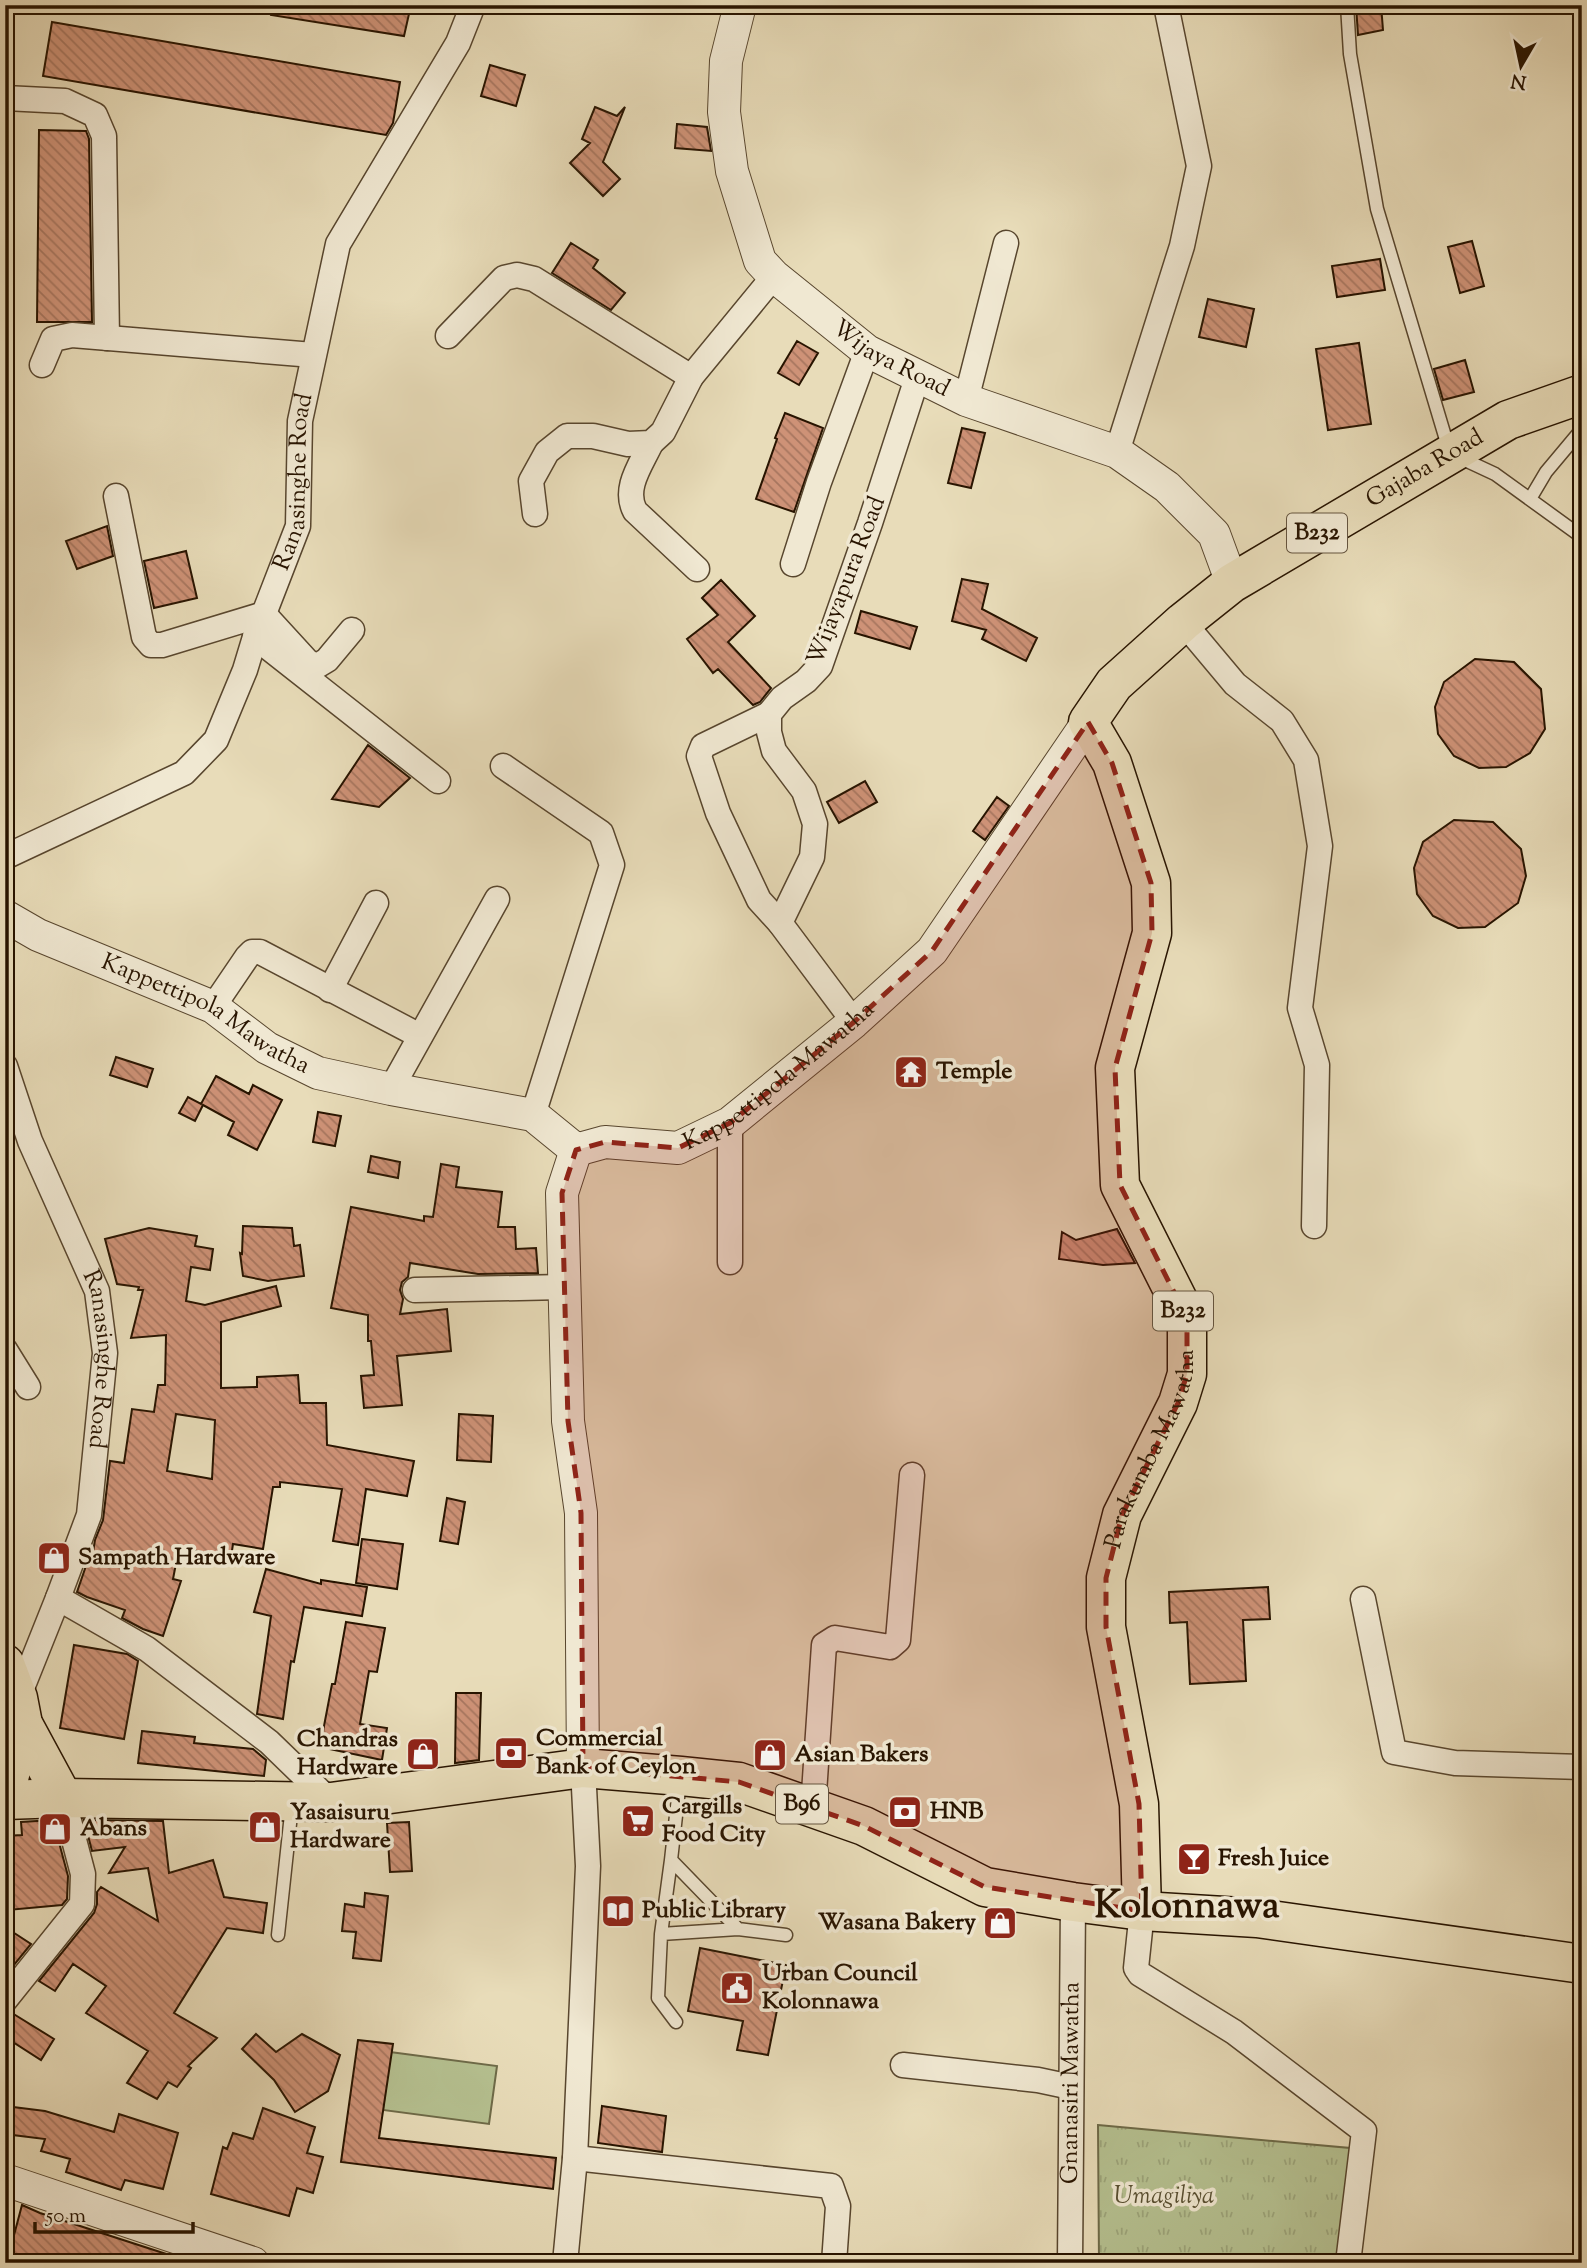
<svg xmlns="http://www.w3.org/2000/svg" width="1587" height="2268" font-family="'Sorts Mill Goudy',serif">
<style>
.grass{fill:#b5c090;stroke:#6e6a48;stroke-width:2}
.park{fill:url(#park-tufts);stroke:#6e6a48;stroke-width:2}
.building{fill:url(#building-back-hatch);stroke:#281400;stroke-width:2;fill-rule:evenodd}
.lines{fill:none;stroke-linecap:round;stroke-linejoin:round}
.service-casing{stroke:#58462e;stroke-width:15}
.minor-casing{stroke:#58462e;stroke-width:27}
.tertiary-casing{stroke:#58462e;stroke-width:34}
.primary-casing{stroke:#281400;stroke-width:41}
.service{stroke:#f0e8d2;stroke-width:12}
.minor{stroke:#f0e8d2;stroke-width:24}
.tertiary{stroke:#f0e8d2;stroke-width:32}
.primary{stroke:#e8dcb9;stroke-width:38}
.rail-casing{stroke:#281400;stroke-width:8}
.rail{stroke:#f0e8d2;stroke-width:5;stroke-dasharray:16;stroke-linecap:butt}
.marked{fill:#8f2418;fill-opacity:0.2;stroke:#8f2418;stroke-width:5;stroke-dasharray:14 9;stroke-linejoin:round}
.labels{text-anchor:middle;dominant-baseline:central;stroke-width:7;stroke-linejoin:round;paint-order:stroke}
.shield{fill:#f0e8d2;stroke:#64543f;stroke-width:2}
.shield-label{font-size:23px;font-weight:bold;fill:#281400}
.street-label{font-size:24px;fill:#281400;stroke:#f0e8d2}
.poi-label{font-size:24px;font-weight:bold;fill:#281400;stroke:#f0e8d2;text-anchor:start}
.park-label{font-size:24px;font-style:italic;fill:#595032;stroke:#f0e8d2}
.town-label{font-size:38px;font-weight:bold;fill:#281400;stroke:#f0e8d2}
</style>
<defs>
<pattern id="park-tufts" width="24" height="20" patternUnits="userSpaceOnUse" patternTransform="scale(1.75)"><rect width="24" height="20" fill="#b5c090"/><path d="M3 7l-1-3M5 7V3M7 7l1-3M15 17l-1-3M17 17v-4M19 17l1-3" fill="none" stroke="#9ca47a"/></pattern>
<pattern id="building-back-hatch" width="6" height="6" patternUnits="userSpaceOnUse" patternTransform="scale(1.75)"><rect width="6" height="6" fill="#ce9277"/><path d="M-1 5l2 2M0 0l6 6M5-1l2 2" fill="none" stroke="#a7765f"/></pattern>
</defs>
<rect width="100%" height="100%" fill="#e8dcb9"/>
<filter id="stains"><feTurbulence type="fractalNoise" baseFrequency=".00286" numOctaves="4"/><feColorMatrix values="0 0 0 0 .2 0 0 0 0 .09 0 0 0 0 .02 0 0 0 .5 -.17"/></filter>
<radialGradient id="worn" r=".72"><stop offset=".6" stop-color="#630" stop-opacity="0"/><stop offset="1" stop-color="#630" stop-opacity=".3"/></radialGradient>
<path class="grass" d="M 390,2052 L 497,2066 L 489,2124 L 383,2110 Z"/>
<path class="park" d="M 1098,2125 L 1350,2148 L 1337,2263 L 1099,2263 Z"/>
<path class="building" d="M 272,5 L 411,5 L 404,36 L 271,15 Z
M 1356,5 L 1381,5 L 1383,30 L 1358,35 Z
M 52,22 L 400,82 L 393,123 L 386,135 L 43,76 Z
M 490,65 L 525,75 L 516,106 L 481,96 Z
M 595,107 L 617,116 L 625,107 L 603,162 L 620,179 L 603,196 L 570,163 L 590,143 L 582,139 Z
M 677,124 L 707,127 L 711,151 L 675,148 Z
M 39,130 L 86,131 L 89,139 L 92,322 L 37,322 Z
M 1472,241 L 1484,286 L 1460,293 L 1448,247 Z
M 571,243 L 598,260 L 593,268 L 625,293 L 611,310 L 552,273 Z
M 1380,259 L 1385,290 L 1337,297 L 1332,266 Z
M 1208,299 L 1254,309 L 1246,347 L 1199,337 Z
M 797,341 L 818,353 L 799,385 L 778,373 Z
M 1359,343 L 1371,424 L 1328,430 L 1316,349 Z
M 1465,360 L 1474,392 L 1443,400 L 1434,369 Z
M 785,413 L 823,428 L 794,512 L 756,499 L 777,439 L 775,438 Z
M 962,428 L 985,433 L 971,488 L 948,483 Z
M 107,526 L 113,556 L 77,569 L 66,541 Z
M 186,551 L 197,598 L 154,608 L 144,561 Z
M 962,579 L 988,584 L 982,609 L 1037,638 L 1026,661 L 982,639 L 986,630 L 952,621 Z
M 721,580 L 755,616 L 728,642 L 771,688 L 760,702 L 753,705 L 718,669 L 713,673 L 687,639 L 718,615 L 702,598 Z
M 861,611 L 917,627 L 910,649 L 855,633 Z
M 1475,659 L 1514,662 L 1541,689 L 1545,729 L 1530,753 L 1506,767 L 1479,768 L 1454,756 L 1438,734 L 1435,707 L 1444,682 Z
M 368,745 L 410,778 L 379,807 L 332,799 Z
M 865,781 L 877,802 L 839,823 L 827,802 Z
M 997,797 L 1009,806 L 985,840 L 973,831 Z
M 1454,820 L 1493,822 L 1521,849 L 1526,876 L 1518,903 L 1485,927 L 1458,928 L 1433,916 L 1417,894 L 1414,868 L 1423,842 Z
M 116,1057 L 153,1069 L 147,1087 L 110,1075 Z
M 216,1076 L 249,1094 L 253,1085 L 282,1100 L 257,1150 L 228,1135 L 234,1122 L 203,1105 L 195,1121 L 179,1113 L 188,1097 L 201,1104 Z
M 318,1112 L 341,1116 L 335,1146 L 313,1142 Z
M 371,1156 L 400,1162 L 398,1178 L 368,1172 Z
M 441,1164 L 459,1167 L 456,1187 L 502,1192 L 498,1227 L 515,1227 L 516,1249 L 536,1248 L 538,1273 L 478,1274 L 410,1263 L 408,1277 L 402,1282 L 400,1290 L 403,1299 L 400,1314 L 447,1309 L 451,1351 L 397,1356 L 402,1405 L 364,1408 L 361,1376 L 374,1375 L 371,1341 L 368,1341 L 368,1315 L 331,1308 L 351,1207 L 424,1221 L 424,1216 L 433,1217 Z
M 243,1226 L 292,1228 L 294,1246 L 300,1245 L 304,1276 L 268,1281 L 243,1276 L 240,1253 L 242,1254 Z
M 149,1228 L 197,1236 L 195,1246 L 213,1249 L 210,1270 L 191,1267 L 186,1301 L 205,1305 L 276,1286 L 281,1306 L 221,1322 L 221,1388 L 257,1387 L 257,1377 L 298,1375 L 300,1403 L 326,1403 L 327,1445 L 414,1461 L 407,1496 L 366,1489 L 358,1545 L 333,1541 L 342,1489 L 280,1482 L 280,1487 L 273,1487 L 263,1549 L 233,1544 L 231,1557 L 179,1548 L 173,1579 L 181,1581 L 163,1636 L 143,1629 L 122,1618 L 125,1610 L 87,1597 L 77,1592 L 87,1563 L 91,1564 L 95,1540 L 103,1520 L 110,1461 L 124,1463 L 132,1409 L 154,1412 L 158,1385 L 165,1385 L 166,1335 L 131,1338 L 143,1290 L 138,1290 L 139,1287 L 117,1284 L 105,1239 ZM 176,1414 L 215,1420 L 212,1479 L 167,1471 Z
M 1117,1229 L 1135,1263 L 1103,1265 L 1059,1259 L 1062,1232 L 1076,1240 Z
M 459,1414 L 493,1416 L 491,1462 L 457,1460 Z
M 447,1498 L 465,1502 L 458,1544 L 440,1541 Z
M 362,1539 L 403,1544 L 397,1589 L 356,1583 Z
M 266,1569 L 321,1584 L 321,1580 L 367,1587 L 362,1616 L 304,1607 L 294,1662 L 291,1661 L 283,1719 L 257,1714 L 271,1616 L 254,1612 Z
M 1268,1587 L 1270,1619 L 1243,1620 L 1246,1681 L 1190,1684 L 1187,1622 L 1170,1623 L 1169,1592 Z
M 346,1622 L 385,1628 L 377,1672 L 369,1671 L 360,1724 L 387,1728 L 382,1760 L 320,1747 L 332,1684 L 335,1684 Z
M 74,1645 L 127,1654 L 138,1661 L 124,1739 L 60,1728 Z
M 456,1693 L 481,1693 L 479,1760 L 455,1763 Z
M 142,1731 L 195,1737 L 194,1743 L 253,1749 L 266,1760 L 264,1776 L 138,1763 Z
M 53,1820 L 68,1876 L 67,1899 L 62,1905 L 8,1910 L 5,1875 L 5,1836 L 22,1835 L 21,1822 Z
M 84,1820 L 163,1821 L 169,1873 L 213,1860 L 224,1897 L 267,1903 L 263,1933 L 227,1928 L 174,2013 L 217,2038 L 188,2066 L 191,2068 L 177,2087 L 168,2082 L 157,2099 L 127,2083 L 148,2051 L 86,2013 L 106,1986 L 73,1964 L 55,1991 L 39,1981 L 94,1913 L 97,1904 L 97,1892 L 101,1887 L 158,1921 L 148,1868 L 109,1873 L 125,1847 L 92,1851 Z
M 409,1822 L 412,1871 L 390,1872 L 387,1823 Z
M 365,1893 L 388,1896 L 381,1961 L 353,1958 L 356,1932 L 342,1931 L 345,1904 L 364,1907 Z
M 5,1927 L 31,1944 L 14,1965 L 5,1959 Z
M 700,1948 L 786,1965 L 768,2055 L 737,2050 L 743,2021 L 688,2011 Z
M 12,2013 L 54,2039 L 41,2060 L 5,2037 L 5,2015 Z
M 256,2034 L 276,2052 L 302,2034 L 340,2055 L 328,2091 L 295,2112 L 274,2080 L 242,2049 Z
M 358,2040 L 393,2044 L 379,2138 L 556,2158 L 553,2189 L 341,2162 Z
M 5,2106 L 45,2111 L 114,2132 L 119,2114 L 178,2133 L 163,2189 L 125,2180 L 121,2190 L 66,2172 L 70,2159 L 41,2151 L 45,2139 L 5,2134 Z
M 602,2106 L 666,2116 L 662,2152 L 598,2143 Z
M 263,2108 L 315,2127 L 307,2153 L 323,2157 L 313,2193 L 297,2188 L 289,2216 L 211,2194 L 223,2147 L 227,2149 L 233,2133 L 253,2139 Z
M 22,2205 L 40,2213 L 194,2263 L 42,2263 L 9,2254 Z"/>
<g class="lines">
<g class="service-casing">
<path id="service" d="M 1347,5 L 1350,54 L 1377,209 L 1450,453 L 1495,474 L 1582,537
M 1530,499 L 1546,472 L 1582,429
M 680,1780 L 671,1860 L 738,1929 L 786,1935
M 671,1860 L 661,1934 L 658,1998 L 676,2022
M 661,1934 L 738,1929
M 278,1935 L 292,1805"/>
</g>
<g class="minor-casing">
<g id="minor">
<path d="M 5,98 L 65,101 L 95,115 L 104,136 L 107,338"/>
<path d="M 448,336 L 504,278 L 517,275 L 534,279 L 691,377"/>
<path d="M 42,365 L 53,339 L 72,335 L 313,355"/>
<path d="M 966,400 L 1006,243"/>
<path d="M 651,443 C 641,465 623,488 635,511 L 697,569"/>
<path d="M 1117,452 L 1182,246 L 1199,166 L 1166,5"/>
<path d="M 116,496 L 144,637 L 151,645 L 162,645 L 264,614 L 308,662 L 317,666 L 327,660 L 352,630"/>
<path d="M 535,514 L 531,481 L 547,452 L 567,436 L 593,436 L 628,444 L 651,443 L 663,432 L 691,377 L 774,276"/>
<path d="M 793,564 L 819,482 L 867,351"/>
<path d="M 1183,622 L 1235,684 L 1282,721 L 1306,760 L 1320,846 L 1300,1008 L 1317,1065 L 1314,1226"/>
<path d="M 255,637 L 438,781"/>
<path d="M 769,714 L 703,746 L 699,756 L 718,813 L 759,900 L 780,923"/>
<path d="M 503,766 L 601,833 L 612,865 L 533,1115"/>
<path id="s1" d="M 5,857 L 184,773 L 216,740 L 245,670 L 255,637 L 298,526 L 300,421 L 338,244 L 458,43 L 473,5"/>
<path d="M 330,990 L 376,903"/>
<path d="M 213,1007 L 247,957 L 252,952 L 260,952 L 420,1036"/>
<path d="M 854,1022 L 780,923 L 812,857 L 815,824 L 804,791 L 774,751 L 769,732 L 769,714 L 782,698 L 806,681 L 820,666 L 870,523 L 918,375"/>
<path id="s2" d="M 5,1066 L 30,1141 L 97,1291 L 105,1353 L 89,1515 L 58,1598 L 18,1698"/>
<path d="M 391,1089 L 497,899"/>
<path d="M 730,1123 L 730,1262"/>
<path d="M 415,1290 L 564,1287"/>
<path d="M 5,1350 L 28,1387"/>
<path d="M 58,1598 L 147,1649 L 269,1742 L 331,1802"/>
<path d="M 1363,1599 L 1394,1752 L 1455,1763 L 1582,1767"/>
<path d="M 813,1808 L 824,1645 L 835,1638 L 890,1647 L 898,1640 L 912,1475"/>
<path d="M 1142,1911 L 1136,1968 L 1140,1974 L 1234,2032 L 1364,2131 L 1348,2263"/>
<path d="M 5,2000 L 82,1904 L 83,1874 L 63,1798"/>
<path d="M 903,2065 L 1038,2080 L 1071,2087"/>
<path d="M 575,2158 L 831,2186 L 838,2206 L 834,2263"/>
<path d="M 565,2263 L 575,2158 L 588,1866 L 583,1768"/>
<path id="s3" d="M 1070,2263 L 1073,1902"/>
</g>
</g>
<g class="tertiary-casing">
<g id="tertiary">
<path id="s4" d="M 740,5 L 726,61 L 724,112 L 732,171 L 760,261 L 774,276 L 867,351 L 966,400 L 1117,452 L 1167,487 L 1214,534 L 1232,583"/>
<path id="s5" d="M 5,916 L 38,935 L 213,1007 L 267,1048 L 318,1073 L 391,1089 L 533,1115 L 576,1150 L 605,1142 L 678,1148 L 730,1123 L 854,1022 L 932,951 L 1088,722"/>
<path d="M 576,1150 L 562,1193 L 568,1421 L 581,1513 L 583,1768"/>
<path d="M 5,2180 L 253,2263"/>
</g>
</g>
<g class="primary-casing">
<g id="primary">
<path d="M 5,1664 L 18,1698 L 23,1724 L 63,1798"/>
<path d="M 5,1794 L 23,1724"/>
<path d="M 5,1800 L 63,1798 L 331,1802 L 583,1768 L 681,1776 L 739,1782 L 864,1826 L 985,1887 L 1073,1902 L 1142,1911 L 1257,1918 L 1582,1964"/>
<path id="s6" d="M 1142,1911 L 1139,1804 L 1106,1627 L 1106,1578 L 1122,1515 L 1178,1403 L 1187,1374 L 1187,1318 L 1120,1185 L 1115,1068 L 1152,933 L 1151,883 L 1112,763 L 1088,722 L 1114,684 L 1183,622 L 1232,583 L 1508,420 L 1582,394"/>
</g>
</g>
<use href="#service" class="service"/>
<use href="#minor" class="minor"/>
<use href="#tertiary" class="tertiary"/>
<use href="#primary" class="primary"/>
<g class="rail-casing">
<path id="rail" d="M 1581,489 L 1582,489"/>
</g>
<use href="#rail" class="rail"/>
</g>
<path class="marked" d="M 1088,722 L 1112,763 L 1151,883 L 1152,933 L 1115,1068 L 1120,1185 L 1187,1318 L 1187,1374 L 1178,1403 L 1122,1515 L 1106,1578 L 1106,1627 L 1139,1804 L 1142,1911 L 985,1887 L 864,1826 L 739,1782 L 583,1768 L 581,1513 L 568,1421 L 562,1193 L 576,1150 L 605,1142 L 678,1148 L 730,1123 L 854,1022 L 932,951 Z"/>
<defs>
<g id="temple-square" transform="scale(1.75)"><rect x="-9" y="-9" width="18" height="18" rx="4" fill="#8f2418" stroke="#f0e8d2"/><path d="M0-6L5-2H3V0L6.5 2.5H4V6H1.5V3h-3V6H-4V2.5H-6.5L-3 0V-2H-5Z" fill="#fff"/></g>
<g id="shop-square" transform="scale(1.75)"><rect x="-9" y="-9" width="18" height="18" rx="4" fill="#8f2418" stroke="#f0e8d2"/><path d="M-5-2.5h2.3a2.7 3.5 0 0 1 5.4 0H5L5.5 6h-11ZM-1.5-2.5h3a1.5 2.3 0 0 0-3 0Z" fill="#fff"/></g>
<g id="bank-square" transform="scale(1.75)"><rect x="-9" y="-9" width="18" height="18" rx="4" fill="#8f2418" stroke="#f0e8d2"/><path d="M-6-4H6V4H-6ZM0-2.3a2.3 2.3 0 1 0 0 4.6a2.3 2.3 0 1 0 0-4.6Z" fill="#fff"/></g>
<g id="supermarket-square" transform="scale(1.75)"><rect x="-9" y="-9" width="18" height="18" rx="4" fill="#8f2418" stroke="#f0e8d2"/><path d="M-6-5.5h2.5l.6 2H6L4.5 2H-2.5L-4.4-4H-6ZM-1.5 3.2a1.3 1.3 0 1 0 .1 0ZM3 3.2a1.3 1.3 0 1 0 .1 0Z" fill="#fff"/></g>
<g id="bar-square" transform="scale(1.75)"><rect x="-9" y="-9" width="18" height="18" rx="4" fill="#8f2418" stroke="#f0e8d2"/><path d="M-6-5H6L.8 .8V4.5H3.5V6h-7V4.5H-.8V.8Z" fill="#fff"/></g>
<g id="library-square" transform="scale(1.75)"><rect x="-9" y="-9" width="18" height="18" rx="4" fill="#8f2418" stroke="#f0e8d2"/><path d="M-6-4Q-3-5.5-.7-3.5V5Q-3 3-6 4ZM6-4Q3-5.5 .7-3.5V5Q3 3 6 4Z" fill="#fff"/></g>
<g id="civic-square" transform="scale(1.75)"><rect x="-9" y="-9" width="18" height="18" rx="4" fill="#8f2418" stroke="#f0e8d2"/><path d="M-.6-6.5H3V-4.5H.6V-3L4-1V1h2V6H-6V1h2V-1L-.6-3ZM-1.2 2.5V6h2.4V2.5Z" fill="#fff"/></g>
</defs>
<g fill-rule="evenodd">
<use href="#temple-square" x="911" y="1072"/>
<use href="#shop-square" x="54" y="1558"/>
<use href="#bank-square" x="511" y="1753"/>
<use href="#shop-square" x="423" y="1754"/>
<use href="#shop-square" x="770" y="1755"/>
<use href="#bank-square" x="905" y="1812"/>
<use href="#supermarket-square" x="638" y="1821"/>
<use href="#shop-square" x="265" y="1827"/>
<use href="#shop-square" x="55" y="1829"/>
<use href="#bar-square" x="1194" y="1859"/>
<use href="#library-square" x="618" y="1911"/>
<use href="#shop-square" x="1000" y="1923"/>
<use href="#civic-square" x="737" y="1988"/>
</g>
<g class="labels">
<g class="shield">
<rect x="1287" y="513.5" width="60" height="39" rx="5"/>
<rect x="1153" y="1291.5" width="60" height="39" rx="5"/>
<rect x="776" y="1784.5" width="52" height="39" rx="5"/>
</g>
<g class="shield-label">
<text x="1317" y="533">B232</text>
<text x="1183" y="1311">B232</text>
<text x="802" y="1804">B96</text>
</g>
<g class="street-label">
<text stroke="none"><textPath href="#s4" startOffset="427">Wijaya Road</textPath></text>
<text stroke="none"><textPath href="#s6" startOffset="1668">Gajaba Road</textPath></text>
<text stroke="none"><textPath href="#s1" startOffset="516">Ranasinghe Road</textPath></text>
<text transform="translate(847 581) rotate(-69)">Wijayapura Road</text>
<text stroke="none"><textPath href="#s5" startOffset="224">Kappettipola Mawatha</textPath></text>
<text stroke="none"><textPath href="#s5" startOffset="854">Kappettipola Mawatha</textPath></text>
<text stroke="none"><textPath href="#s2" startOffset="312">Ranasinghe Road</textPath></text>
<text stroke="none"><textPath href="#s6" startOffset="474">Parakumba Mawatha</textPath></text>
<text stroke="none"><textPath href="#s3" startOffset="180">Gnanasiri Mawatha</textPath></text>
</g>
<g class="poi-label">
<text x="936" y="1072">Temple</text>
<text x="78" y="1558">Sampath Hardware</text>
<text x="536" y="1739">Commercial<tspan x="536" dy="28">Bank of Ceylon</tspan></text>
<text x="398" y="1740" text-anchor="end">Chandras<tspan x="398" dy="28">Hardware</tspan></text>
<text x="794" y="1755">Asian Bakers</text>
<text x="662" y="1807">Cargills<tspan x="662" dy="28">Food City</tspan></text>
<text x="930" y="1812">HNB</text>
<text x="290" y="1813">Yasaisuru<tspan x="290" dy="28">Hardware</tspan></text>
<text x="80" y="1829">Abans</text>
<text x="1218" y="1859">Fresh Juice</text>
<text x="642" y="1911">Public Library</text>
<text x="976" y="1923" text-anchor="end">Wasana Bakery</text>
<text x="762" y="1974">Urban Council<tspan x="762" dy="28">Kolonnawa</tspan></text>
</g>
<g class="park-label">
<text x="1164" y="2197">Umagiliya</text>
</g>
<g class="town-label">
<text x="1187" y="1908">Kolonnawa</text>
</g>
</g>
<rect width="1587" height="2268" fill="none" stroke="#e8dcb9" stroke-width="28"/>
<rect x="7" y="7" width="1573" height="2254" fill="none" stroke="#281400" stroke-width="3.5"/>
<rect x="14" y="14" width="1559" height="2240" fill="none" stroke="#281400" stroke-width="2"/>
<g transform="translate(1521 66) rotate(189)" stroke="#f0e8d2" stroke-width="5" paint-order="stroke">
<path d="M0-5L12 26L0 18L-12 26Z" fill="#281400"/>
<text y="-10" font-size="19" font-weight="bold" text-anchor="middle" fill="#281400">N</text>
</g>
<path d="M35 2222v10h158v-10" fill="none" stroke="#281400" stroke-width="3.5"/>
<text x="46" y="2222" font-size="21" fill="#281400" stroke="#f0e8d2" stroke-width="5" paint-order="stroke">50 m</text>
<rect width="100%" height="100%" filter="url(#stains)"/>
<rect width="100%" height="100%" fill="url(#worn)"/>
</svg>
